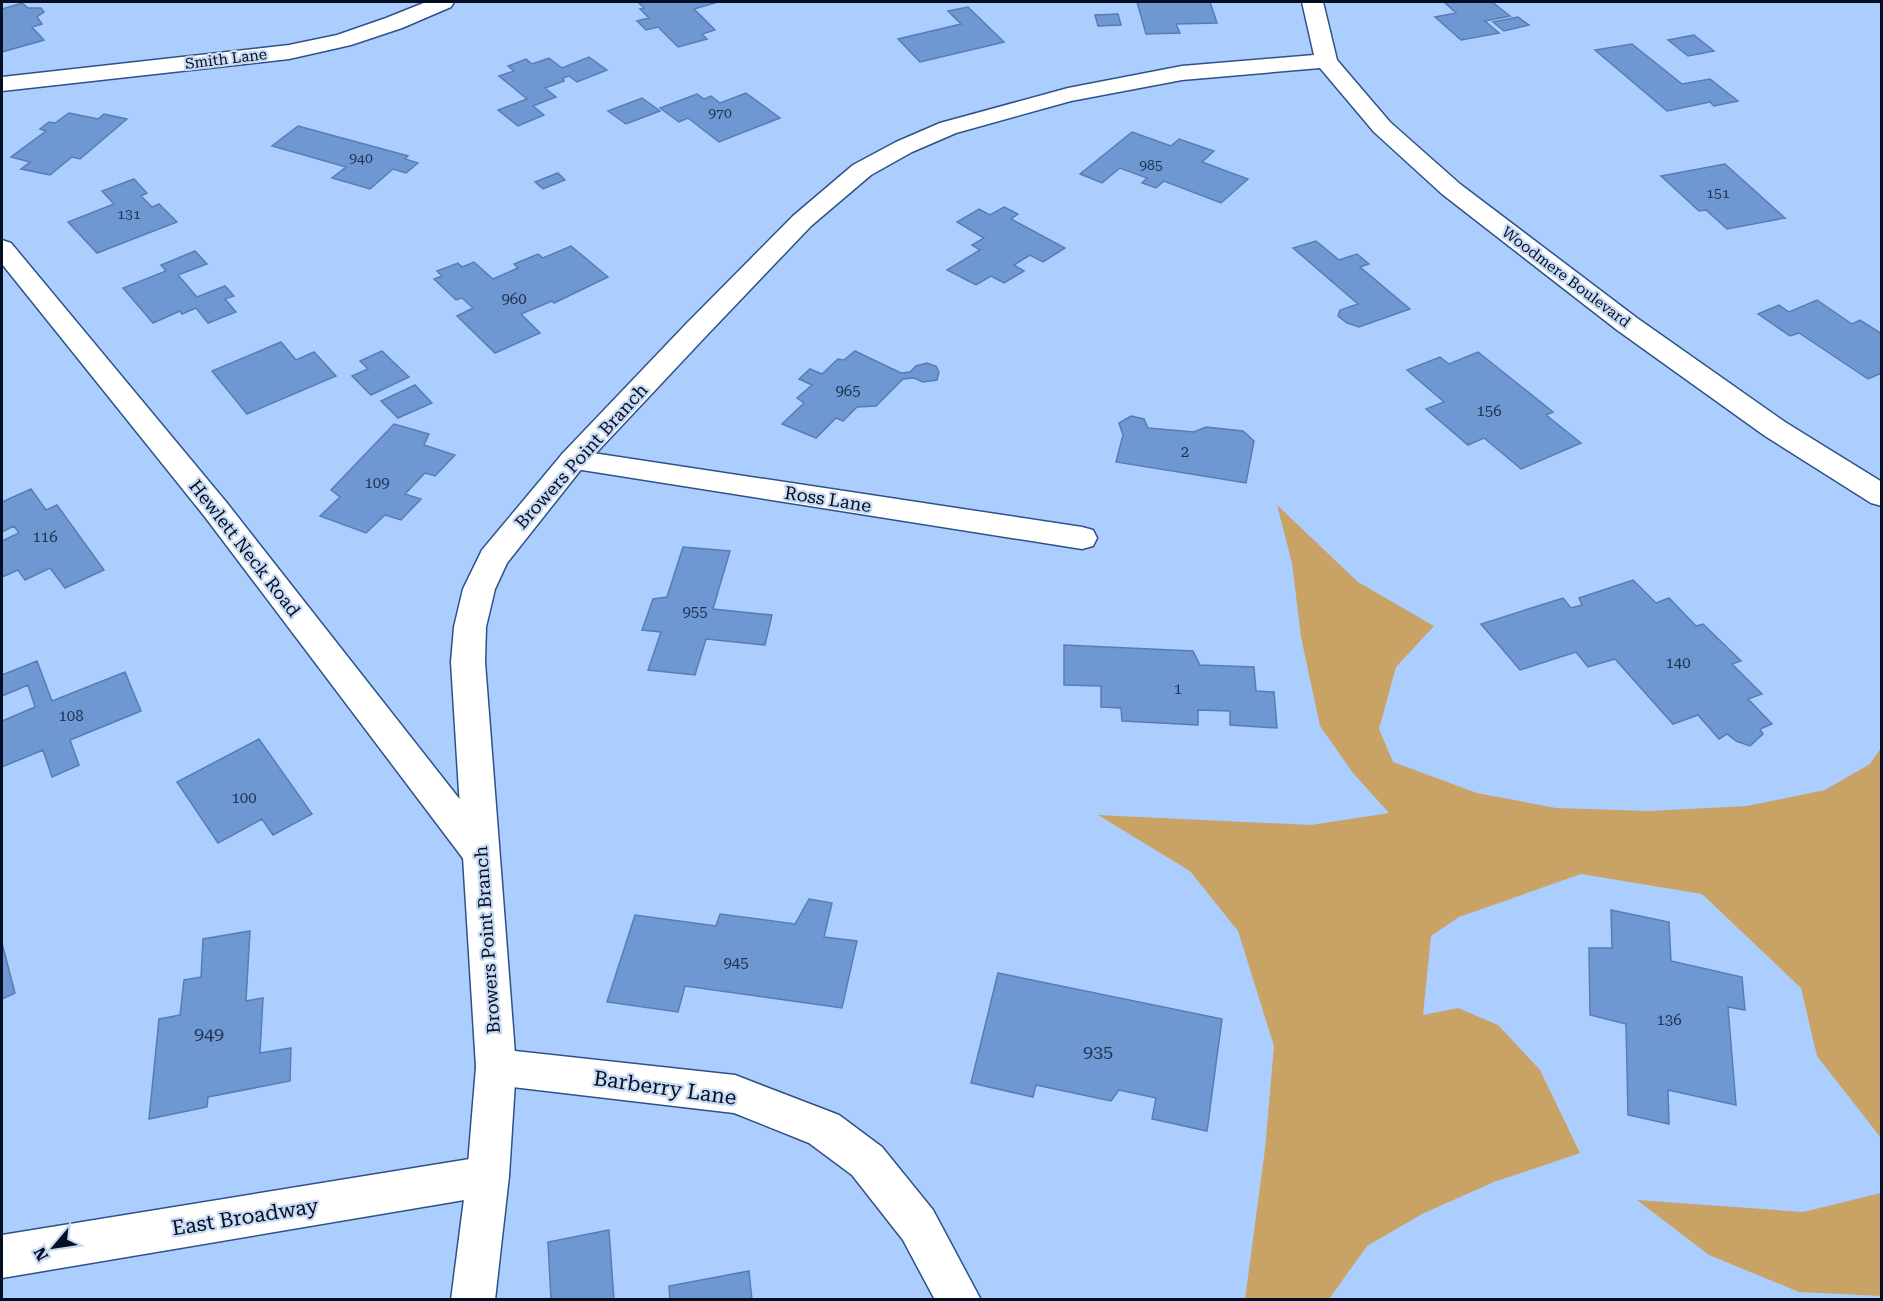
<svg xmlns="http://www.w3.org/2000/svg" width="1883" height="1301" font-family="'Roboto Serif',serif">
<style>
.green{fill:#c9a266}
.building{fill:#6f97d1;stroke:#567db5;stroke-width:1.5}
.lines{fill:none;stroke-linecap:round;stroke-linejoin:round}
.minor-casing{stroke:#2d5287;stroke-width:3}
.tertiary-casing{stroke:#2d5287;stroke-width:3}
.minor{fill:#fff;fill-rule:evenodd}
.tertiary{fill:#fff;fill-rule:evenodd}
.labels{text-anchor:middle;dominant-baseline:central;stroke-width:4.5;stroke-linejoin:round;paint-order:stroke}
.far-number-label{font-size:14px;fill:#1e314f}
.far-street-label{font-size:15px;fill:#030f24;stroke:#c9daf3}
.number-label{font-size:15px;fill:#1e314f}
.street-label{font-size:18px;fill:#030f24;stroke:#c9daf3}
.near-number-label{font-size:18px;fill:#1e314f}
.near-street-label{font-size:21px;fill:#030f24;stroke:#c9daf3}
</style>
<rect width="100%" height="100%" fill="#acceff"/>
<path class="green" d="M 1277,505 L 1358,582 L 1434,626 L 1396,667 L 1379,729 L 1393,762 L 1477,793 L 1556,808 L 1649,811 L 1747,806 L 1825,790 L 1870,764 L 1881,748 L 1881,1138 L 1817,1056 L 1801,988 L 1702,894 L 1581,874 L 1459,917 L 1431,936 L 1423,1015 L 1458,1008 L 1498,1025 L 1540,1070 L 1580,1153 L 1494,1182 L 1422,1214 L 1367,1246 L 1329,1299 L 1245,1299 L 1265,1149 L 1274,1046 L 1238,931 L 1190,871 L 1098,815 L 1311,825 L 1389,813 L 1353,773 L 1320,726 L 1301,637 L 1292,563 Z
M 1881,1193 L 1881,1296 L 1799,1292 L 1709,1255 L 1637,1200 L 1803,1212 Z"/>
<path class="building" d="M 638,2 L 718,2 L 694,9 L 715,30 L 702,34 L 707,39 L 678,47 L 658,27 L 646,30 L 637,21 L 649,18 L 640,9 L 644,8 Z
M 1137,2 L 1210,2 L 1217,23 L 1176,24 L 1180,33 L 1146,34 Z
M 1444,2 L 1492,2 L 1510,16 L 1485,21 L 1499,33 L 1461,40 L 1435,17 L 1456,13 Z
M 22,3 L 28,8 L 41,8 L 44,12 L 37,17 L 42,24 L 32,27 L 44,40 L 2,52 L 2,9 Z
M 968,7 L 1004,42 L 920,62 L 898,39 L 961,24 L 948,11 Z
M 1118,14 L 1121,25 L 1098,26 L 1095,15 Z
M 1518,17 L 1529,25 L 1504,31 L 1493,22 Z
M 1694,35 L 1714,51 L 1688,56 L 1668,40 Z
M 1632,44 L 1682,84 L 1710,79 L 1738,101 L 1714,106 L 1710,102 L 1667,111 L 1595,50 Z
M 589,57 L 607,70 L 577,82 L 569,76 L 563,78 L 564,81 L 545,88 L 556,97 L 533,106 L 544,115 L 518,126 L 498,110 L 527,99 L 499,76 L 514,71 L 508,66 L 526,59 L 532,64 L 549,58 L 562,68 Z
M 746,93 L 780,118 L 719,142 L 688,118 L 679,122 L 660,108 L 697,94 L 704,99 L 711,96 L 720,103 Z
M 642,98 L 660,111 L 626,124 L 608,111 Z
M 69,113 L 98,119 L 104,114 L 127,119 L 80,159 L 72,157 L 50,175 L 21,169 L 30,162 L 11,157 L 46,131 L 40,129 L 49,122 L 55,123 Z
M 298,126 L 408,156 L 405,159 L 418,163 L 406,173 L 393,169 L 370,189 L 332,178 L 346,167 L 272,146 Z
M 1132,132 L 1171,146 L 1179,139 L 1214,151 L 1202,162 L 1248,179 L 1221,203 L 1164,181 L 1156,188 L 1142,183 L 1147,178 L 1120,168 L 1102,183 L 1080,174 Z
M 1725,164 L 1785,218 L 1727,229 L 1706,210 L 1699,211 L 1661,176 Z
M 558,173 L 565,180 L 543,189 L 535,182 Z
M 134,179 L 147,193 L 141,196 L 152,207 L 159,204 L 177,222 L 97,253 L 68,222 L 114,204 L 102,191 Z
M 1004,207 L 1018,214 L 1011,219 L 1065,248 L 1043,262 L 1030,255 L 1014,265 L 1024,271 L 1004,283 L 991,276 L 976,285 L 947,270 L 980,250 L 972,245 L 984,238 L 957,222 L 979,209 L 990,215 Z
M 1316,241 L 1339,260 L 1357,254 L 1369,264 L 1360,267 L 1410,309 L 1359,327 L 1347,323 L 1338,316 L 1340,310 L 1358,304 L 1293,248 Z
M 571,246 L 608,277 L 554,303 L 552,301 L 521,314 L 540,333 L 495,353 L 457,316 L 473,308 L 462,298 L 456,300 L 434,279 L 442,276 L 437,271 L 458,263 L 462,267 L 474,262 L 493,279 L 518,268 L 514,264 L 538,254 L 543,258 Z
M 195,251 L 207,264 L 178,275 L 197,297 L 225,286 L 234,296 L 225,299 L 236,312 L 208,323 L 196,308 L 182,314 L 180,311 L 153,323 L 123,288 L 166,271 L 161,265 Z
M 1817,300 L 1852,324 L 1860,320 L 1882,334 L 1882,373 L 1868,379 L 1799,333 L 1790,336 L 1758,314 L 1779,305 L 1789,312 Z
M 281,342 L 296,360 L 314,352 L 336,376 L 247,414 L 212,371 Z
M 382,351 L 409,377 L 371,395 L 352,376 L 368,369 L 360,361 Z
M 855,351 L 901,373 L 910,372 L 916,366 L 927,363 L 936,366 L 939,372 L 937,380 L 923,382 L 914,378 L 903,379 L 876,406 L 857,407 L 843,421 L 836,418 L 816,438 L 782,424 L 804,403 L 797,398 L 812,385 L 799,379 L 810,369 L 822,374 L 838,359 L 844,360 Z
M 1478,352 L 1553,412 L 1546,415 L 1581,443 L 1521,469 L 1484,438 L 1468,445 L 1426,409 L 1444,402 L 1407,370 L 1440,357 L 1449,364 Z
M 415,385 L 432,403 L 398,418 L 381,401 Z
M 1131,416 L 1144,419 L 1148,428 L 1194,432 L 1206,427 L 1243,431 L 1254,441 L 1246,483 L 1116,462 L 1123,435 L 1119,423 Z
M 394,424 L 429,434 L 424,445 L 455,455 L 435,476 L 425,473 L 405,494 L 421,499 L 401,520 L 385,515 L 366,533 L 320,516 L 340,497 L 331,490 Z
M 31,489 L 46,510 L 57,505 L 104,570 L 65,588 L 50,568 L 25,580 L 18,570 L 2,577 L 2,541 L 19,533 L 14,526 L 2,532 L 2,502 Z
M 683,547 L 730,551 L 713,609 L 772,615 L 765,645 L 706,639 L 695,675 L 648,670 L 661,632 L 642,630 L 653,599 L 667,597 Z
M 1633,580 L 1656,603 L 1669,598 L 1696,626 L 1703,624 L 1741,661 L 1732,664 L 1762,694 L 1748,699 L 1772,724 L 1760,729 L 1763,734 L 1750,746 L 1736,741 L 1727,734 L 1719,739 L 1698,715 L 1673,724 L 1615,659 L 1588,667 L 1576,652 L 1520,670 L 1481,624 L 1563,598 L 1571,608 L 1582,605 L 1579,598 Z
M 1064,645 L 1193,651 L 1200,665 L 1254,667 L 1256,691 L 1274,692 L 1277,728 L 1230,725 L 1230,711 L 1198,710 L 1198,725 L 1122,721 L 1121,708 L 1101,707 L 1101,686 L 1064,685 Z
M 37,661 L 52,701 L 125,672 L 141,711 L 70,740 L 79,765 L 52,777 L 43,750 L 2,767 L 2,721 L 35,707 L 28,685 L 2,696 L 2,675 Z
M 259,739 L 312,814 L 273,835 L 262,819 L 218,843 L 177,782 Z
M 809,899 L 832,903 L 824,937 L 857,941 L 842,1008 L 685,986 L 678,1012 L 607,1002 L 635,915 L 716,926 L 720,914 L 795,924 Z
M 1611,910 L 1669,922 L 1671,961 L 1742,977 L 1745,1010 L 1728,1007 L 1736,1105 L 1668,1090 L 1669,1124 L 1628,1115 L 1626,1024 L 1590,1015 L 1589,948 L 1612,948 Z
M 250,931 L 246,1001 L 263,998 L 260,1053 L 291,1048 L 290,1081 L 208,1097 L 207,1107 L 149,1119 L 159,1019 L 180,1015 L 184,980 L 201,977 L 203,939 Z
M 2,943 L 15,993 L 2,999 Z
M 998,973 L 1222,1019 L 1207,1131 L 1152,1119 L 1156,1098 L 1119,1090 L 1111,1101 L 1036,1085 L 1033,1097 L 971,1083 Z
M 609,1230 L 614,1300 L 551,1300 L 548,1242 Z
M 749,1271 L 752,1300 L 670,1300 L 669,1286 Z"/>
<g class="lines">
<g class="minor-casing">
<path id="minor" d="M 426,2 L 454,2 L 451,7 L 402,28 L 351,45 L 289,59 L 2,91 L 2,77 L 289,45 L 337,35 L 386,18 Z
M 2,240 L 11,243 L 227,503 L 494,843 L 499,854 L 494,865 L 481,869 L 468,865 L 205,517 L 2,264 Z
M 573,450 L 1082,527 L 1093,530 L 1097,538 L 1093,546 L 1082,549 L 563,467 L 558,460 L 563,453 Z
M 496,1049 L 735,1075 L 839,1115 L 882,1147 L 933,1210 L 981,1300 L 935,1300 L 903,1240 L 852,1175 L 809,1143 L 734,1113 L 496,1085 L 482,1080 L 476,1067 L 482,1054 Z
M 488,1156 L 503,1162 L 509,1176 L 503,1190 L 488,1196 L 2,1278 L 2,1235 Z"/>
</g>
<g class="tertiary-casing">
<path id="tertiary" d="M 1302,2 L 1323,2 L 1337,60 L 1390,122 L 1460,184 L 1637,318 L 1785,422 L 1882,482 L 1882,506 L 1871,503 L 1765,436 L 1617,330 L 1442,194 L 1374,132 L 1320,68 L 1182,80 L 1071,101 L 956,133 L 912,152 L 871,175 L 811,226 L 707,335 L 583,467 L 507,563 L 495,589 L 486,627 L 485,662 L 516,1067 L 509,1176 L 495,1300 L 451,1300 L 467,1176 L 476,1067 L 451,662 L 454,627 L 463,589 L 482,550 L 563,453 L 687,323 L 793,216 L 853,165 L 896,142 L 940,123 L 1068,88 L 1182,66 L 1314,55 Z"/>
</g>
<use href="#minor" class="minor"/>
<use href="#tertiary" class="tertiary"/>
</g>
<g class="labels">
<g class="far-number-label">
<text x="720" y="113">970</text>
<text x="361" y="158">940</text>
<text x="1151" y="165">985</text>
<text x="1718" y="193">151</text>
<text x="129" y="214">131</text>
</g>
<g class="far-street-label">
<text transform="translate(226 59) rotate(-7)">Smith Lane</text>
<text transform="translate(1566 277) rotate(37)">Woodmere Boulevard</text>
</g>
<g class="number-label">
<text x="514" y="299">960</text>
<text x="848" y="391">965</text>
<text x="1489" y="411">156</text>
<text x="1185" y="452">2</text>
<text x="377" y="483">109</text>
<text x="45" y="537">116</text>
<text x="695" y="612">955</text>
<text x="1678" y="663">140</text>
<text x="1178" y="689">1</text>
<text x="71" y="716">108</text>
<text x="244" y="798">100</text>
<text x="736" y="963">945</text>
<text x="1669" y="1020">136</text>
</g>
<g class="street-label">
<text transform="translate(581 456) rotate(-48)">Browers Point Branch</text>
<text transform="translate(828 499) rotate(9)">Ross Lane</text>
<text transform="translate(245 548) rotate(52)">Hewlett Neck Road</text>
<text transform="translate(487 940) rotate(-94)">Browers Point Branch</text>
</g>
<g class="near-number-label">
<text x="209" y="1033">949</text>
<text x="1098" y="1051">935</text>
</g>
<g class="near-street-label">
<text transform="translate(665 1088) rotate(8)">Barberry Lane</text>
<text transform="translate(245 1217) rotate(-9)">East Broadway</text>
</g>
</g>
<rect width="1883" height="1301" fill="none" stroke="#030f24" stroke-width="6"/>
<g transform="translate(54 1247) rotate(241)" stroke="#c9daf3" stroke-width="4.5" paint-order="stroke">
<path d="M0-4.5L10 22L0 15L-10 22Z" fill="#030f24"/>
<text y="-9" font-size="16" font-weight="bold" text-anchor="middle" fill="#030f24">N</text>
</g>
</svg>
